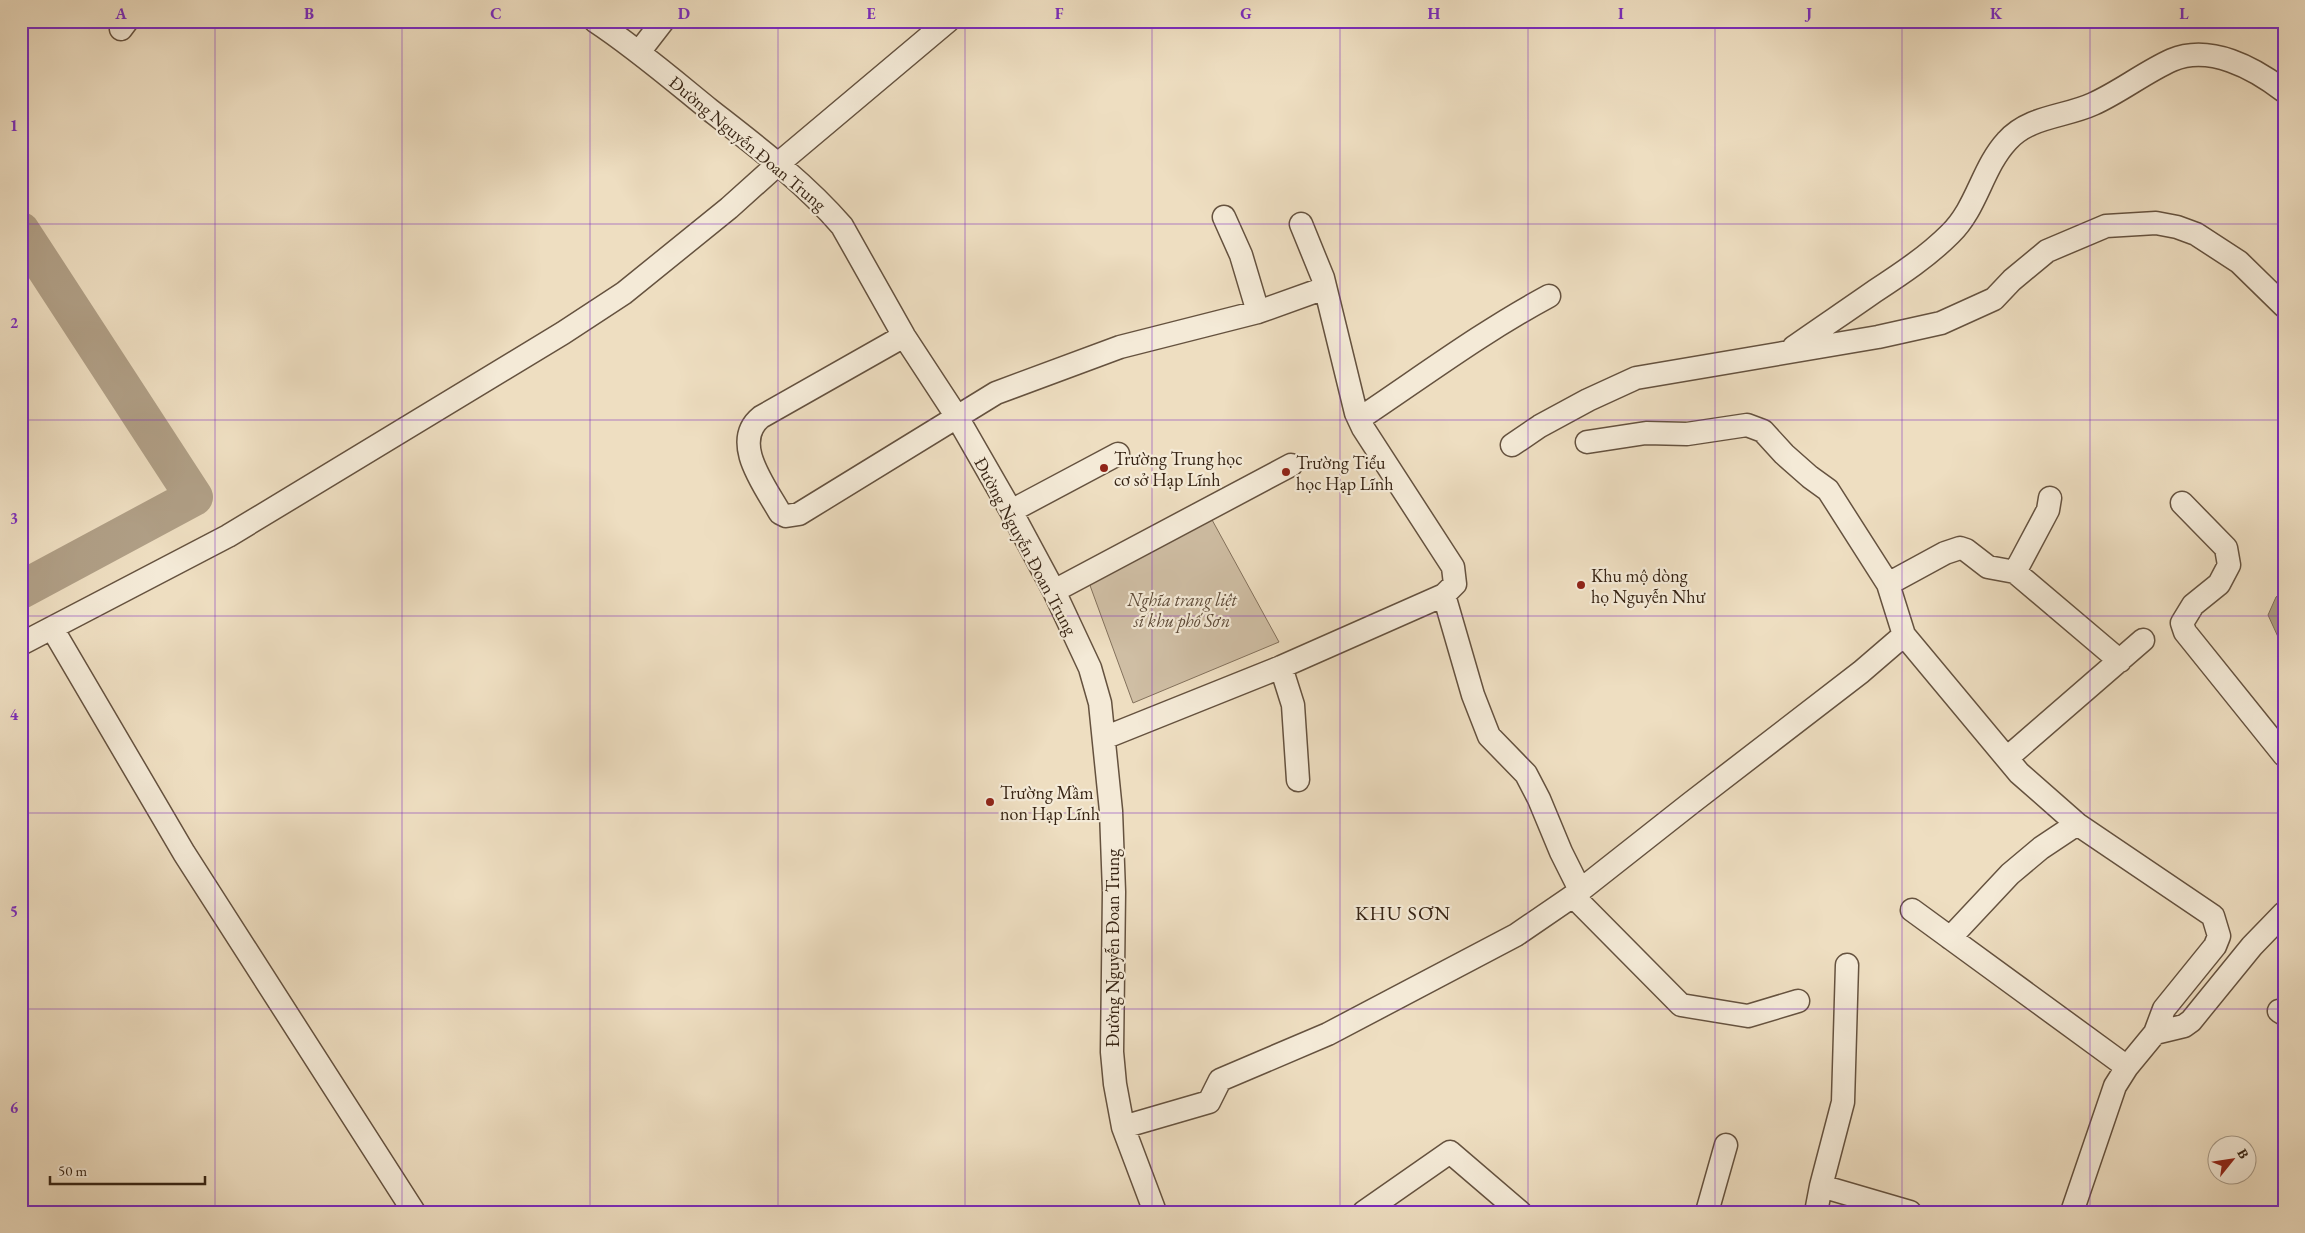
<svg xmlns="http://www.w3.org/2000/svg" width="2305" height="1233" font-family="'EB Garamond',serif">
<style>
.green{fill:#cfbea4;stroke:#83715c}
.water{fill:#b09f86;stroke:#806e58}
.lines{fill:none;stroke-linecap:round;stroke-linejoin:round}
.river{stroke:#b09f86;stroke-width:38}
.minor-casing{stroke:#65523f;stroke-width:25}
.minor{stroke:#f4ead7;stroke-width:22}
.grid{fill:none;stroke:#7b2cbf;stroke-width:1;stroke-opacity:0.55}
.poi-dot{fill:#8f2418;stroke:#f4ead7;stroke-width:2}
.labels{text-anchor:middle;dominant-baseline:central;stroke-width:4.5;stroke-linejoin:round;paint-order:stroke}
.street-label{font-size:18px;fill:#372414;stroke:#f4ead7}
.poi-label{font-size:18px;fill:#372414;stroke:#f4ead7;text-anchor:start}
.park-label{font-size:18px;font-style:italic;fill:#5d4a38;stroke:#f4ead7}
.quarter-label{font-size:20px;letter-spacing:1px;fill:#372414;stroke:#f4ead7}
.neatline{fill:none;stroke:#7b2cbf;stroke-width:2}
.grid-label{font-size:16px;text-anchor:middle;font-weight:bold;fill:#7b2cbf}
</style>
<rect width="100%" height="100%" fill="#eedec1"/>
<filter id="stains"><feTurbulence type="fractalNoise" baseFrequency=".004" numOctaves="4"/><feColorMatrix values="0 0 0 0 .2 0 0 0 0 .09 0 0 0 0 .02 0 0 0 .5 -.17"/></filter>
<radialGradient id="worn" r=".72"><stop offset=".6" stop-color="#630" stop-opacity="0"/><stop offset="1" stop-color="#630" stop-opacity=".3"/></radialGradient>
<path class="green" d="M 1211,518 L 1279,642 L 1133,703 L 1088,580 Z"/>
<path class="water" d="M 2284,591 L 2284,650 L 2268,615 L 2276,597 Z"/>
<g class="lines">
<path class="river" d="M 21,231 L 194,497 L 21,590"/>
<g class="minor-casing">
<path id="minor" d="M 595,21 C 636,48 673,80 710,110 C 756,146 804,182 842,226 L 904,336 L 957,417 L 1011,511 L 1054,591 L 1090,668 L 1100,703 L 1111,811 L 1114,892 L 1112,1052 L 1115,1084 L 1123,1127 L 1155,1212
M 121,29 L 127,21
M 639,52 L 663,21
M 1224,217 L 1241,255 L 1258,312
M 904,336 L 761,417 C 730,442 765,486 780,513 L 786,516 L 799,514 L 996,393 L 1120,347 L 1258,312 L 1325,288
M 1794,347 C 1821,328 1848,310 1875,291 C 1901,274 1928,256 1950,234 C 1977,208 1982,168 2007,141 C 2029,116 2065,117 2093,104 C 2120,92 2145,72 2172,60 C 2210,44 2254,68 2284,91
M 1359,419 C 1422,377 1482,332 1549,296
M 1587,442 L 1646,433 L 1687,434 L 1747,425 L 1763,431 L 1784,454 L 1810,477 L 1828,490 L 1888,584 L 1904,635 L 2019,773 L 2077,824 L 2213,916 L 2219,936 L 2215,946 L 2164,1009 L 2155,1033 L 2127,1067 L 2115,1086 L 2072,1212
M 1512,445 L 1540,426 L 1588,400 L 1636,378 L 1878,337 L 1941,323 L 1994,299 L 2012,280 L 2047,251 L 2106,226 L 2156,223 L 2177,227 L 2196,234 L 2239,262 L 2284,306
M 2182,503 L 2226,548 L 2229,565 L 2219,584 L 2193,605 L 2182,623 L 2185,632 L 2284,755
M 1011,511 L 1118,454
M 2015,572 L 2120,661
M 1888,584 L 1945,553 L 1960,548 L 1966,550 L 1988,567 L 2015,572 L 2048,510 L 2050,498
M 1054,591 L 1291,465
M 1444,595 L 1473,695 L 1489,736 L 1526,774 L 1539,799 L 1561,852 L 1580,890
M 52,628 L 184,853 L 414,1212
M 21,644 L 228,536 L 563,333 L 624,293 L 729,208 L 778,164 L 948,21
M 1281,667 L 1293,705 L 1298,780
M 1104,738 L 1281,667 L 1444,595 L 1455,584 L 1453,567 L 1363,428 L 1356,413 L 1323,278 L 1301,224
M 2007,758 L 2143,640
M 1573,896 L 1681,1005 L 1748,1016 L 1798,1001
M 1912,910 L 2127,1067
M 1950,938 L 2010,874 L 2041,848 L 2077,824
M 2279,1011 L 2284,1014
M 2155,1033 L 2184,1026 L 2191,1021 L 2252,946 L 2284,913
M 1123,1127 L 1209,1102 L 1220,1080 L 1328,1034 L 1516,935 L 1573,896 L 1691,803 L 1861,672 L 1904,635
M 1821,1186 L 1910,1212
M 1364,1212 L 1450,1152 L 1520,1212
M 1707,1212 L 1726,1145
M 1816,1212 L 1821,1186 L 1843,1102 L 1847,965"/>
</g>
<use href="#minor" class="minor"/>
</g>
<path class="grid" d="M 215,21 L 215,1212M 402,21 L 402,1212M 590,21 L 590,1212M 778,21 L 778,1212M 965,21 L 965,1212M 1152,21 L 1152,1212M 1340,21 L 1340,1212M 1528,21 L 1528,1212M 1715,21 L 1715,1212M 1902,21 L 1902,1212M 2090,21 L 2090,1212M 21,224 L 2284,224M 21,420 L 2284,420M 21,616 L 2284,616M 21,813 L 2284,813M 21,1009 L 2284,1009"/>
<g class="poi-dot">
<circle cx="1104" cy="468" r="5"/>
<circle cx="1286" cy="472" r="5"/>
<circle cx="1581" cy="585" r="5"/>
<circle cx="990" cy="802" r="5"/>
</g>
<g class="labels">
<g class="street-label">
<text transform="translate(748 143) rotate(40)">Đường Nguyễn Đoan Trung</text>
<text transform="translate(1026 546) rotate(62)">Đường Nguyễn Đoan Trung</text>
<text transform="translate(1112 948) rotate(-90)">Đường Nguyễn Đoan Trung</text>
</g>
<g class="poi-label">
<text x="1114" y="458">Trường Trung học<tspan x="1114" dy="21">cơ sở Hạp Lĩnh</tspan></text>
<text x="1296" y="462">Trường Tiểu<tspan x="1296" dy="21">học Hạp Lĩnh</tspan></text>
<text x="1591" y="575">Khu mộ dòng<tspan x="1591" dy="21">họ Nguyễn Như</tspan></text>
<text x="1000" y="792">Trường Mầm<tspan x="1000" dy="21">non Hạp Lĩnh</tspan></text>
</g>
<g class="park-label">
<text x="1182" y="599">Nghĩa trang liệt<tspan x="1182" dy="21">sĩ khu phố Sơn</tspan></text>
</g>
<g class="quarter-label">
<text x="1403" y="913">KHU SƠN</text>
</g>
</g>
<rect width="2305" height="1233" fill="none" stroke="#eedec1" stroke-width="55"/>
<g transform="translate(2232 1160) rotate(60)"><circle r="24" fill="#f4ead7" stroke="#a89b89"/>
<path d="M0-4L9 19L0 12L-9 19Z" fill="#8f2418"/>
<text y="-8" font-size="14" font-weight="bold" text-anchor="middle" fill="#372414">B</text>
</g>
<path d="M50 1176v8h155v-8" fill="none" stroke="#372414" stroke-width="2.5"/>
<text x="58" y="1176" font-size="15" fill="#372414" stroke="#f4ead7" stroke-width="4" paint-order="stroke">50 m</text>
<rect x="28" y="28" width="2250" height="1178" class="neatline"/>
<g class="grid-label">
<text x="121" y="19">A</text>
<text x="309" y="19">B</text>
<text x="496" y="19">C</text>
<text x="684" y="19">D</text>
<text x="871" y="19">E</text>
<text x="1059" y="19">F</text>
<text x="1246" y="19">G</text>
<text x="1434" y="19">H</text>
<text x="1621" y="19">I</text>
<text x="1809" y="19">J</text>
<text x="1996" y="19">K</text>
<text x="2184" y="19">L</text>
<text x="14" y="131">1</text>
<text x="14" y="328">2</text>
<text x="14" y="524">3</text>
<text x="14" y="720">4</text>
<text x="14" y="917">5</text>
<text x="14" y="1113">6</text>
</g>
<rect width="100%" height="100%" filter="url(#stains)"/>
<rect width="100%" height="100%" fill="url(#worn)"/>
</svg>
